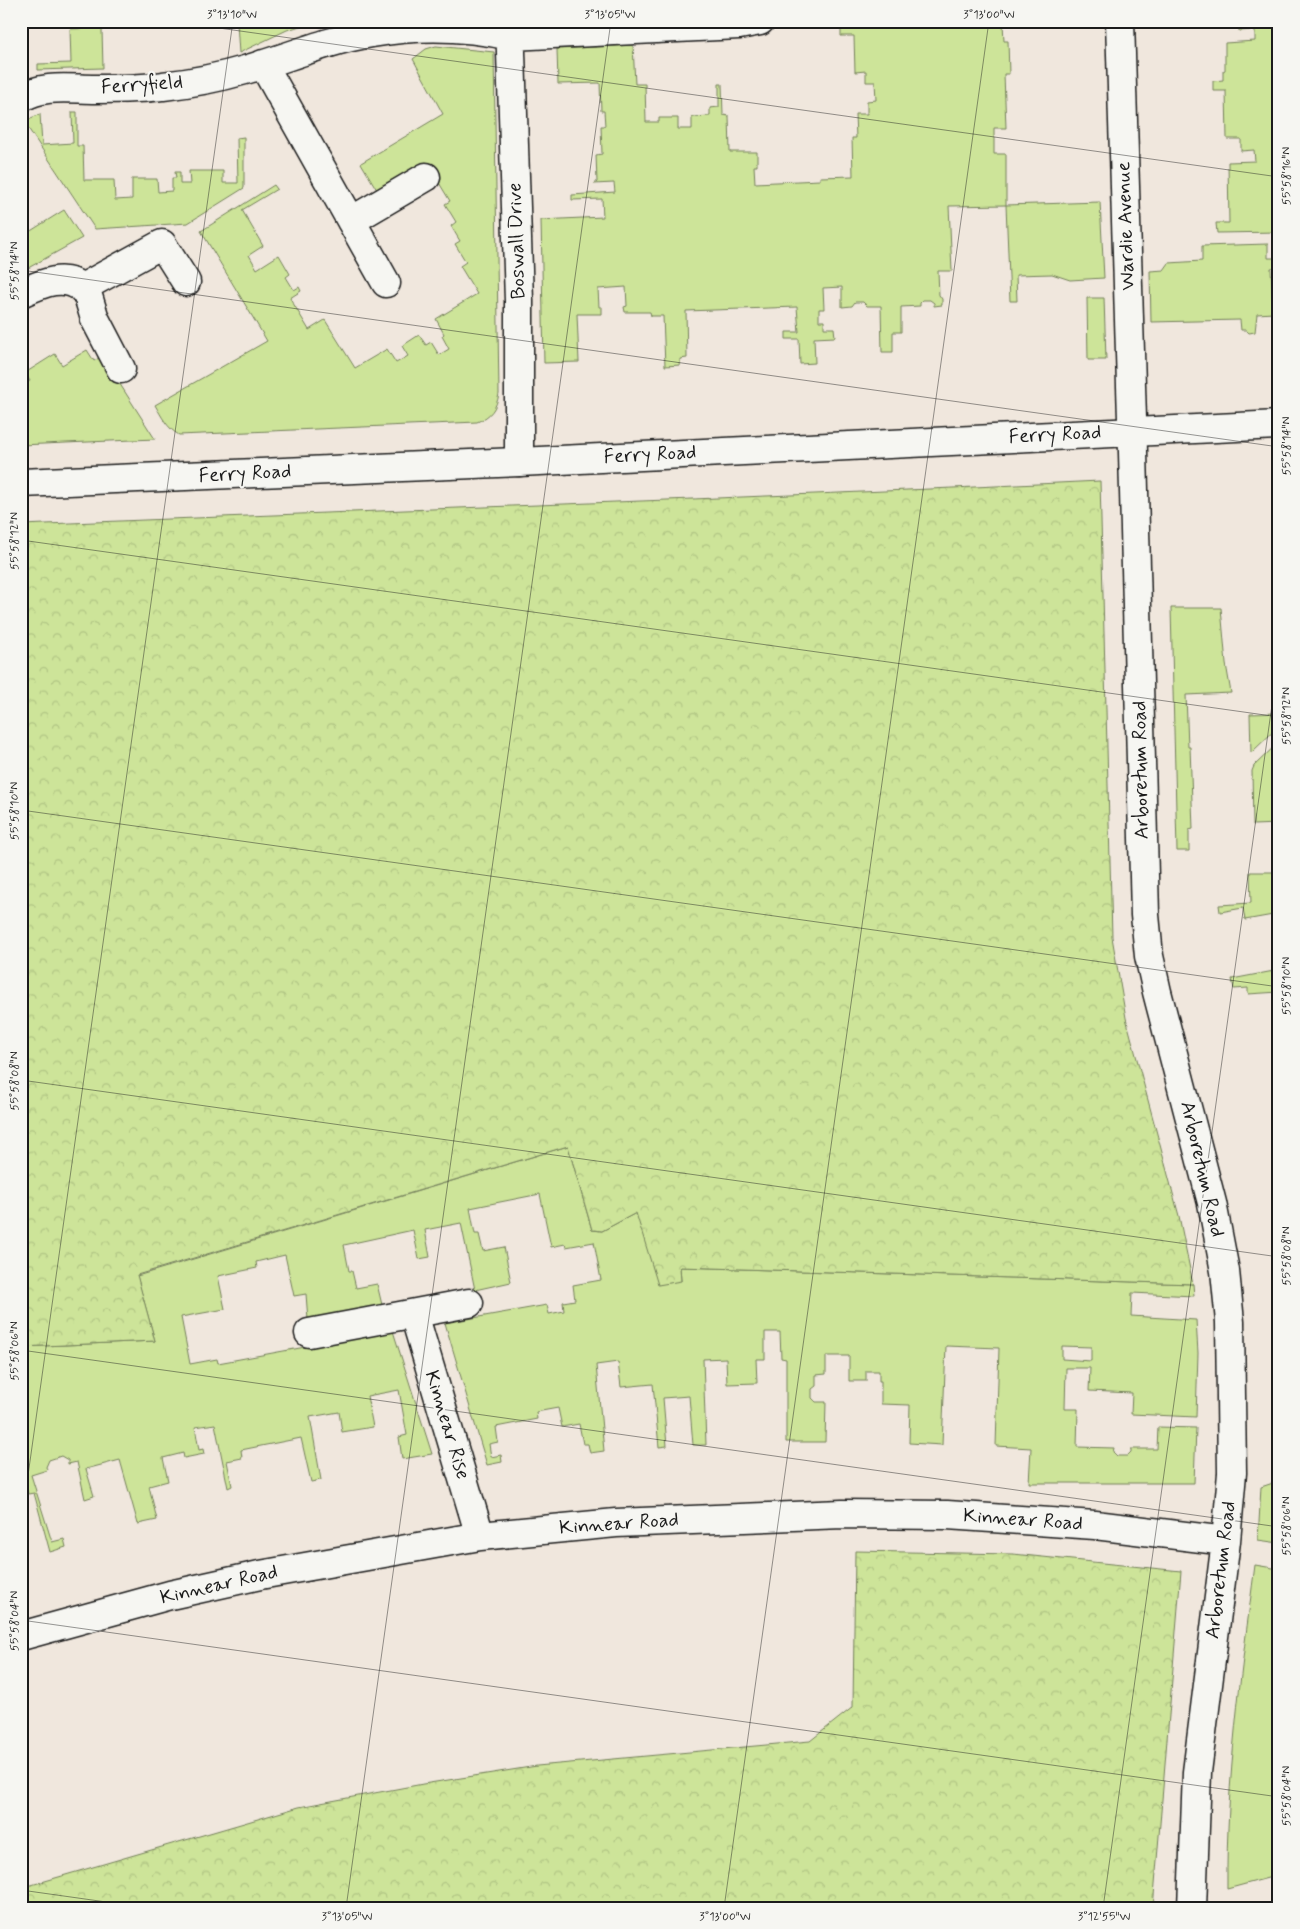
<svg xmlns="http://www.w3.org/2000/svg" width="1300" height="1929" font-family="Mynerve,sans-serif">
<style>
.green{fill:#cde499;stroke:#74805a;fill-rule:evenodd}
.park{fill:url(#park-crowns);stroke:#74805a}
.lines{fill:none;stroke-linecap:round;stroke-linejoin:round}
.street-casing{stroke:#1c1c1c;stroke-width:31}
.primary-casing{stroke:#1c1c1c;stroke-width:31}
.street{stroke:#f6f6f2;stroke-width:28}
.primary{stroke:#f6f6f2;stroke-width:28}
.ticks{fill:none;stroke:#1c1c1c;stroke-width:1;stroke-opacity:0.45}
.labels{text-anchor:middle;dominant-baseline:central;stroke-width:4.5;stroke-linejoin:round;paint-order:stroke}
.street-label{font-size:20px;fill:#1c1c1c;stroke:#f6f6f2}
.neatline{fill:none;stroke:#1c1c1c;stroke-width:2}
.ticks-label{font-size:12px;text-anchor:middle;fill:#1c1c1c}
</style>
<defs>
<pattern id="park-crowns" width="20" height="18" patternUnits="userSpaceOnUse" patternTransform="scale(1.25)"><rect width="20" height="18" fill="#cde499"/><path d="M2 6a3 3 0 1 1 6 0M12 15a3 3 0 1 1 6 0" fill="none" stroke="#afc383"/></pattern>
</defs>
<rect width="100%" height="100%" fill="#f0e7dd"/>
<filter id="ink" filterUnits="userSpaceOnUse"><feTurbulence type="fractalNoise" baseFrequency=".02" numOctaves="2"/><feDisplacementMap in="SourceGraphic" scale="10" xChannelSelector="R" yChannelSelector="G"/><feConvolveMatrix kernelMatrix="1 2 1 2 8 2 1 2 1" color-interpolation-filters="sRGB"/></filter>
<g filter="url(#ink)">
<path class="green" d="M 102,21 L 107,21 L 107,29 L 102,30 L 103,68 L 38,70 L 38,64 L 71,63 L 70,29 L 102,28 Z
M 231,21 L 317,21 L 287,30 L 239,53 L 237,23 L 231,23 Z
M 841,21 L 853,21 L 854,27 L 866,27 L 866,21 L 988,21 L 989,24 L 1003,23 L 1004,41 L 1008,41 L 1009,74 L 1004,74 L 1006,128 L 994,128 L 994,154 L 1006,154 L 1006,205 L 1100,202 L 1104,278 L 1070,280 L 1052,274 L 1016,275 L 1017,301 L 1010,301 L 1006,205 L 949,206 L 952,271 L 938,271 L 939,295 L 942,299 L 942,305 L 934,306 L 934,303 L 930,300 L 923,300 L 920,303 L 920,306 L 901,307 L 901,332 L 893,332 L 893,352 L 882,352 L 881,306 L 867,306 L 863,302 L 855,302 L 852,306 L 842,307 L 842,287 L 823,288 L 824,309 L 819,309 L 819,321 L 824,321 L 824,328 L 834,328 L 835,337 L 814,338 L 815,363 L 800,364 L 799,339 L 786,339 L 786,332 L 799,332 L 797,307 L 686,311 L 687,358 L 680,359 L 680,365 L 665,366 L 663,316 L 651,316 L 650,312 L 625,312 L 624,307 L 627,306 L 626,287 L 598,289 L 599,307 L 602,307 L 602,314 L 577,314 L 579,362 L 544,363 L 541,220 L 603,217 L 602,199 L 572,200 L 572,195 L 615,192 L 614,183 L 594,184 L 597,182 L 596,155 L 602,154 L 601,126 L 605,126 L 604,111 L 601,111 L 600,83 L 558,84 L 557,49 L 633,45 L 635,84 L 645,84 L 646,122 L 659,122 L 659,118 L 678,118 L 678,129 L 692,129 L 692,117 L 710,116 L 710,108 L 719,107 L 719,84 L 722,84 L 723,115 L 729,116 L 730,152 L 757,152 L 757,166 L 754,166 L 755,183 L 820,180 L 820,177 L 853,176 L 852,138 L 856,138 L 855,114 L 867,114 L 867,101 L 876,100 L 875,82 L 866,82 L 866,71 L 855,72 L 854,36 L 841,36 Z
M 1239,21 L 1279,21 L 1279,232 L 1217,233 L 1216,223 L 1229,223 L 1228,162 L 1255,161 L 1254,150 L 1241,151 L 1241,139 L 1227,139 L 1226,91 L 1213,91 L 1213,81 L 1223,80 L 1223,71 L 1225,70 L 1225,43 L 1255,41 L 1255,30 L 1239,31 Z
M 436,46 L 494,52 L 499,394 C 496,409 491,416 477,422 L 179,435 C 167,428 162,417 155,405 L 267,341 L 201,231 L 274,185 L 277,189 L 242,210 L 263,246 L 249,255 L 257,269 L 279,255 L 290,274 L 286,277 L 294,290 L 299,287 L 301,291 L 290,298 L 309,330 L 325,320 L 355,368 L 387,349 L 396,363 L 408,356 L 402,346 L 419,335 L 426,345 L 431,342 L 439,355 L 449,349 L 442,336 L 444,334 L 436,319 L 477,294 L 460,266 L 466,262 L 455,244 L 460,241 L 451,226 L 456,222 L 445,204 L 450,201 L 427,163 L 387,188 L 377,190 L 361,163 L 443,114 L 413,59 L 426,49 Z
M 72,112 L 77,112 L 77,146 L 83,146 L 84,180 L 114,180 L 115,200 L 132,199 L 132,179 L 157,179 L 158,192 L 172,191 L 172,178 L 176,178 L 175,172 L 180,172 L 180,184 L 190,184 L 189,171 L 223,171 L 223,183 L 238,183 L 237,138 L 244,137 L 244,188 L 188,223 L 95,229 L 26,125 L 31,118 L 40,114 L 42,145 L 73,143 Z
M 64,210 L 82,238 L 21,272 L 21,237 Z
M 1268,244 L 1268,258 L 1279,258 L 1279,267 L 1271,268 L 1273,313 L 1257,314 L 1255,332 L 1249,333 L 1246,330 L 1241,330 L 1240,320 L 1151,322 L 1150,271 L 1164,270 L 1169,263 L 1202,261 L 1202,246 Z
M 1087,298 L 1104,298 L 1106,360 L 1088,360 Z
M 87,350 L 94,361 L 102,356 L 155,439 L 21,445 L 21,386 L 30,381 L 25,373 L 55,354 L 62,365 Z
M 1171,608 L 1221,608 L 1226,664 L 1231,693 L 1186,695 L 1188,747 L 1190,747 L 1193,829 L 1189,830 L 1189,851 L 1177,851 Z
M 1279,713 L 1279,726 L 1251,753 L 1250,714 Z
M 1279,742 L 1279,824 L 1253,825 L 1252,771 L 1254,766 Z
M 1250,872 L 1274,872 L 1274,889 L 1279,889 L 1279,947 L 1273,915 L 1245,920 L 1243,908 L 1220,912 L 1219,905 L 1251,903 Z
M 1279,970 L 1279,992 L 1248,994 L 1248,988 L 1234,989 L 1232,979 Z
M 568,1146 L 592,1230 L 602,1231 L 636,1213 L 681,1281 L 680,1267 L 1193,1284 L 1194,1296 L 1132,1293 L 1131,1316 L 1196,1320 L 1198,1353 L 1196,1417 L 1131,1414 L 1132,1393 L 1089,1391 L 1090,1368 L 1066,1368 L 1065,1409 L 1078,1409 L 1077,1447 L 1114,1448 L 1113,1452 L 1117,1456 L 1127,1456 L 1131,1452 L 1131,1449 L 1157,1449 L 1158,1427 L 1196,1428 L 1194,1483 L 1029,1483 L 1031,1448 L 996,1446 L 999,1348 L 946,1346 L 942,1445 L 909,1443 L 910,1405 L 881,1404 L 881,1381 L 879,1381 L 879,1371 L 866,1371 L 866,1381 L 849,1381 L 849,1356 L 826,1356 L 826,1374 L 816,1375 L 816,1386 L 812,1389 L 812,1398 L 816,1402 L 826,1402 L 825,1442 L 786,1442 L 786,1359 L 781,1358 L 780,1332 L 765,1332 L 765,1359 L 756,1359 L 757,1383 L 727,1384 L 726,1358 L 703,1359 L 706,1445 L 693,1445 L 689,1396 L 663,1398 L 667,1446 L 659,1447 L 653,1384 L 621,1387 L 618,1362 L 596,1365 L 604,1451 L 590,1453 L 588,1444 L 583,1444 L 579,1424 L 562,1427 L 558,1408 L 536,1412 L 537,1419 L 496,1427 L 498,1442 L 489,1444 L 491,1457 L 501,1455 L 502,1462 L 487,1465 L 445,1323 L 547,1305 L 549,1314 L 564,1311 L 563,1302 L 575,1300 L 573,1285 L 601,1280 L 594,1242 L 566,1247 L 565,1244 L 551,1247 L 540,1194 L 470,1208 L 475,1234 L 479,1234 L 483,1251 L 504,1247 L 511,1282 L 475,1290 L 461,1223 L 425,1230 L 430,1257 L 419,1259 L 413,1230 L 344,1245 L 349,1271 L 352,1271 L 356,1288 L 377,1284 L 382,1305 L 308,1320 L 306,1294 L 294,1296 L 285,1255 L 256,1262 L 257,1268 L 218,1276 L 225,1309 L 181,1317 L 190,1364 L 217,1359 L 218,1363 L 393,1331 L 432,1454 L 402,1459 L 399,1437 L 407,1435 L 399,1390 L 367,1396 L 373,1427 L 342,1432 L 339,1412 L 310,1417 L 321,1480 L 311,1482 L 301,1438 L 241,1450 L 242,1458 L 227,1461 L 232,1486 L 228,1488 L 215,1424 L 195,1427 L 199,1450 L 203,1449 L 204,1454 L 184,1458 L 183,1453 L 163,1458 L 168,1481 L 149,1486 L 157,1520 L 138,1524 L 120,1460 L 86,1469 L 94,1496 L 85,1499 L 77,1462 L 68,1464 L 68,1460 L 61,1456 L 49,1460 L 46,1467 L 47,1470 L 31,1475 L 52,1542 L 64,1539 L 66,1547 L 50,1552 L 34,1493 L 28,1494 L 21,1471 L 21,1347 L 155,1341 L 137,1276 ZM 1062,1346 L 1091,1347 L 1091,1361 L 1062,1359 Z
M 1279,1481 L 1279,1543 L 1258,1540 L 1261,1487 Z
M 1255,1565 L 1279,1569 L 1279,1875 L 1227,1889 C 1226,1780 1241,1673 1255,1565 Z"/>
<path class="park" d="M 1100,481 L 1112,937 L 1126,1018 L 1179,1216 L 1193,1284 L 680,1267 L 681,1281 L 658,1285 L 636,1213 L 602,1231 L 592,1230 L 568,1146 L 137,1275 L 155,1341 L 21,1347 L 21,525 C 381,510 741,499 1100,481 Z
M 855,1551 L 1013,1554 L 1181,1571 L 1153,1908 L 21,1908 L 21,1888 L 299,1807 L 423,1784 L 537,1766 L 810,1741 L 853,1707 Z"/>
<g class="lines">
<g class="street-casing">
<path id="street" d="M 510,21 L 519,301 L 519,462
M 1120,21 L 1133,452 L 1145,915 L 1149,956 L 1157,992 L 1212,1203 L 1225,1271 L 1230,1322 L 1232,1473 L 1226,1541 L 1197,1772 L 1192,1908
M 263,64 L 386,283
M 21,98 C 43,84 70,89 95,89 C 118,89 141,89 163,86 C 190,83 218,78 245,70 C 287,58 328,40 372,33 C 417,25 466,26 511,36 L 739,25 L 760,21
M 351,221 L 426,177
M 82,288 L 88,296 L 95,319 L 121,369
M 21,293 C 41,284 63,273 82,288 L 162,244 L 186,282
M 414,1314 L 480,1536
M 309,1333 L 469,1303
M 21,1636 L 170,1595 L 260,1575 L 480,1536 L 616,1523 L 842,1514 L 947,1515 L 1095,1525 L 1226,1541"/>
</g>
<g class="primary-casing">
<path id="primary" d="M 21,483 L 519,462 L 1279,425"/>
</g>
<use href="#street" class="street"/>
<use href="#primary" class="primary"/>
</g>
</g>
<path class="ticks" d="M 169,21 L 1279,177M 21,270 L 1279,447M 21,540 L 1279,717M 21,810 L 1279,987M 21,1080 L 1279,1257M 21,1350 L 1279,1527M 21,1525 L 233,21M 21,1620 L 1279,1797M 21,1890 L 149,1908M 346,1908 L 611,21M 724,1908 L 989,21M 1103,1908 L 1279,655"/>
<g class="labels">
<g class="street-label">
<text transform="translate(142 85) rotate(-4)">Ferryfield</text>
<text transform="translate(1126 226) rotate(-92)">Wardie Avenue</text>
<text transform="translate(517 241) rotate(-92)">Boswall Drive</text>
<text transform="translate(1055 435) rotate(-3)">Ferry Road</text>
<text transform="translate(650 455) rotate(-3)">Ferry Road</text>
<text transform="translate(245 474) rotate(-3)">Ferry Road</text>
<text transform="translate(1141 770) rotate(-91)">Arboretum Road</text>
<text transform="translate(1202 1169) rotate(77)">Arboretum Road</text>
<text transform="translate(447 1425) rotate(73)">Kinnear Rise</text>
<text transform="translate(1023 1520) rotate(4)">Kinnear Road</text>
<text transform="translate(619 1524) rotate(-4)">Kinnear Road</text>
<text transform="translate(1221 1570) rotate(-83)">Arboretum Road</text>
<text transform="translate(219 1585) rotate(-13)">Kinnear Road</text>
</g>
</g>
<rect width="1300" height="1929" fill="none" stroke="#f6f6f2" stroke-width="55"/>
<rect x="28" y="28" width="1244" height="1874" class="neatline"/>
<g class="ticks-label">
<text x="232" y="18">3°13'10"W</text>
<text x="610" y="18">3°13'05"W</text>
<text x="989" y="18">3°13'00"W</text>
<text transform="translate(1286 176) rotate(-90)" y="4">55°58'16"N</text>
<text transform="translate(14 271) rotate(-90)" y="4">55°58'14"N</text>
<text transform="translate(1286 446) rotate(-90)" y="4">55°58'14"N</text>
<text transform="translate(14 541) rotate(-90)" y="4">55°58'12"N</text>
<text transform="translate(1286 716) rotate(-90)" y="4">55°58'12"N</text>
<text transform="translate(14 811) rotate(-90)" y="4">55°58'10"N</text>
<text transform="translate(1286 986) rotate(-90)" y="4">55°58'10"N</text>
<text transform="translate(14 1081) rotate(-90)" y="4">55°58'08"N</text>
<text transform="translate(1286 1256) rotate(-90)" y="4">55°58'08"N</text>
<text transform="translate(14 1351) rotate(-90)" y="4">55°58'06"N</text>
<text transform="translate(1286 1526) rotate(-90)" y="4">55°58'06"N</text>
<text transform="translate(14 1621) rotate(-90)" y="4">55°58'04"N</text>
<text transform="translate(1286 1796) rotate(-90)" y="4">55°58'04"N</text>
<text x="347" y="1920">3°13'05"W</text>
<text x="725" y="1920">3°13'00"W</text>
<text x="1104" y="1920">3°12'55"W</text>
</g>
</svg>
